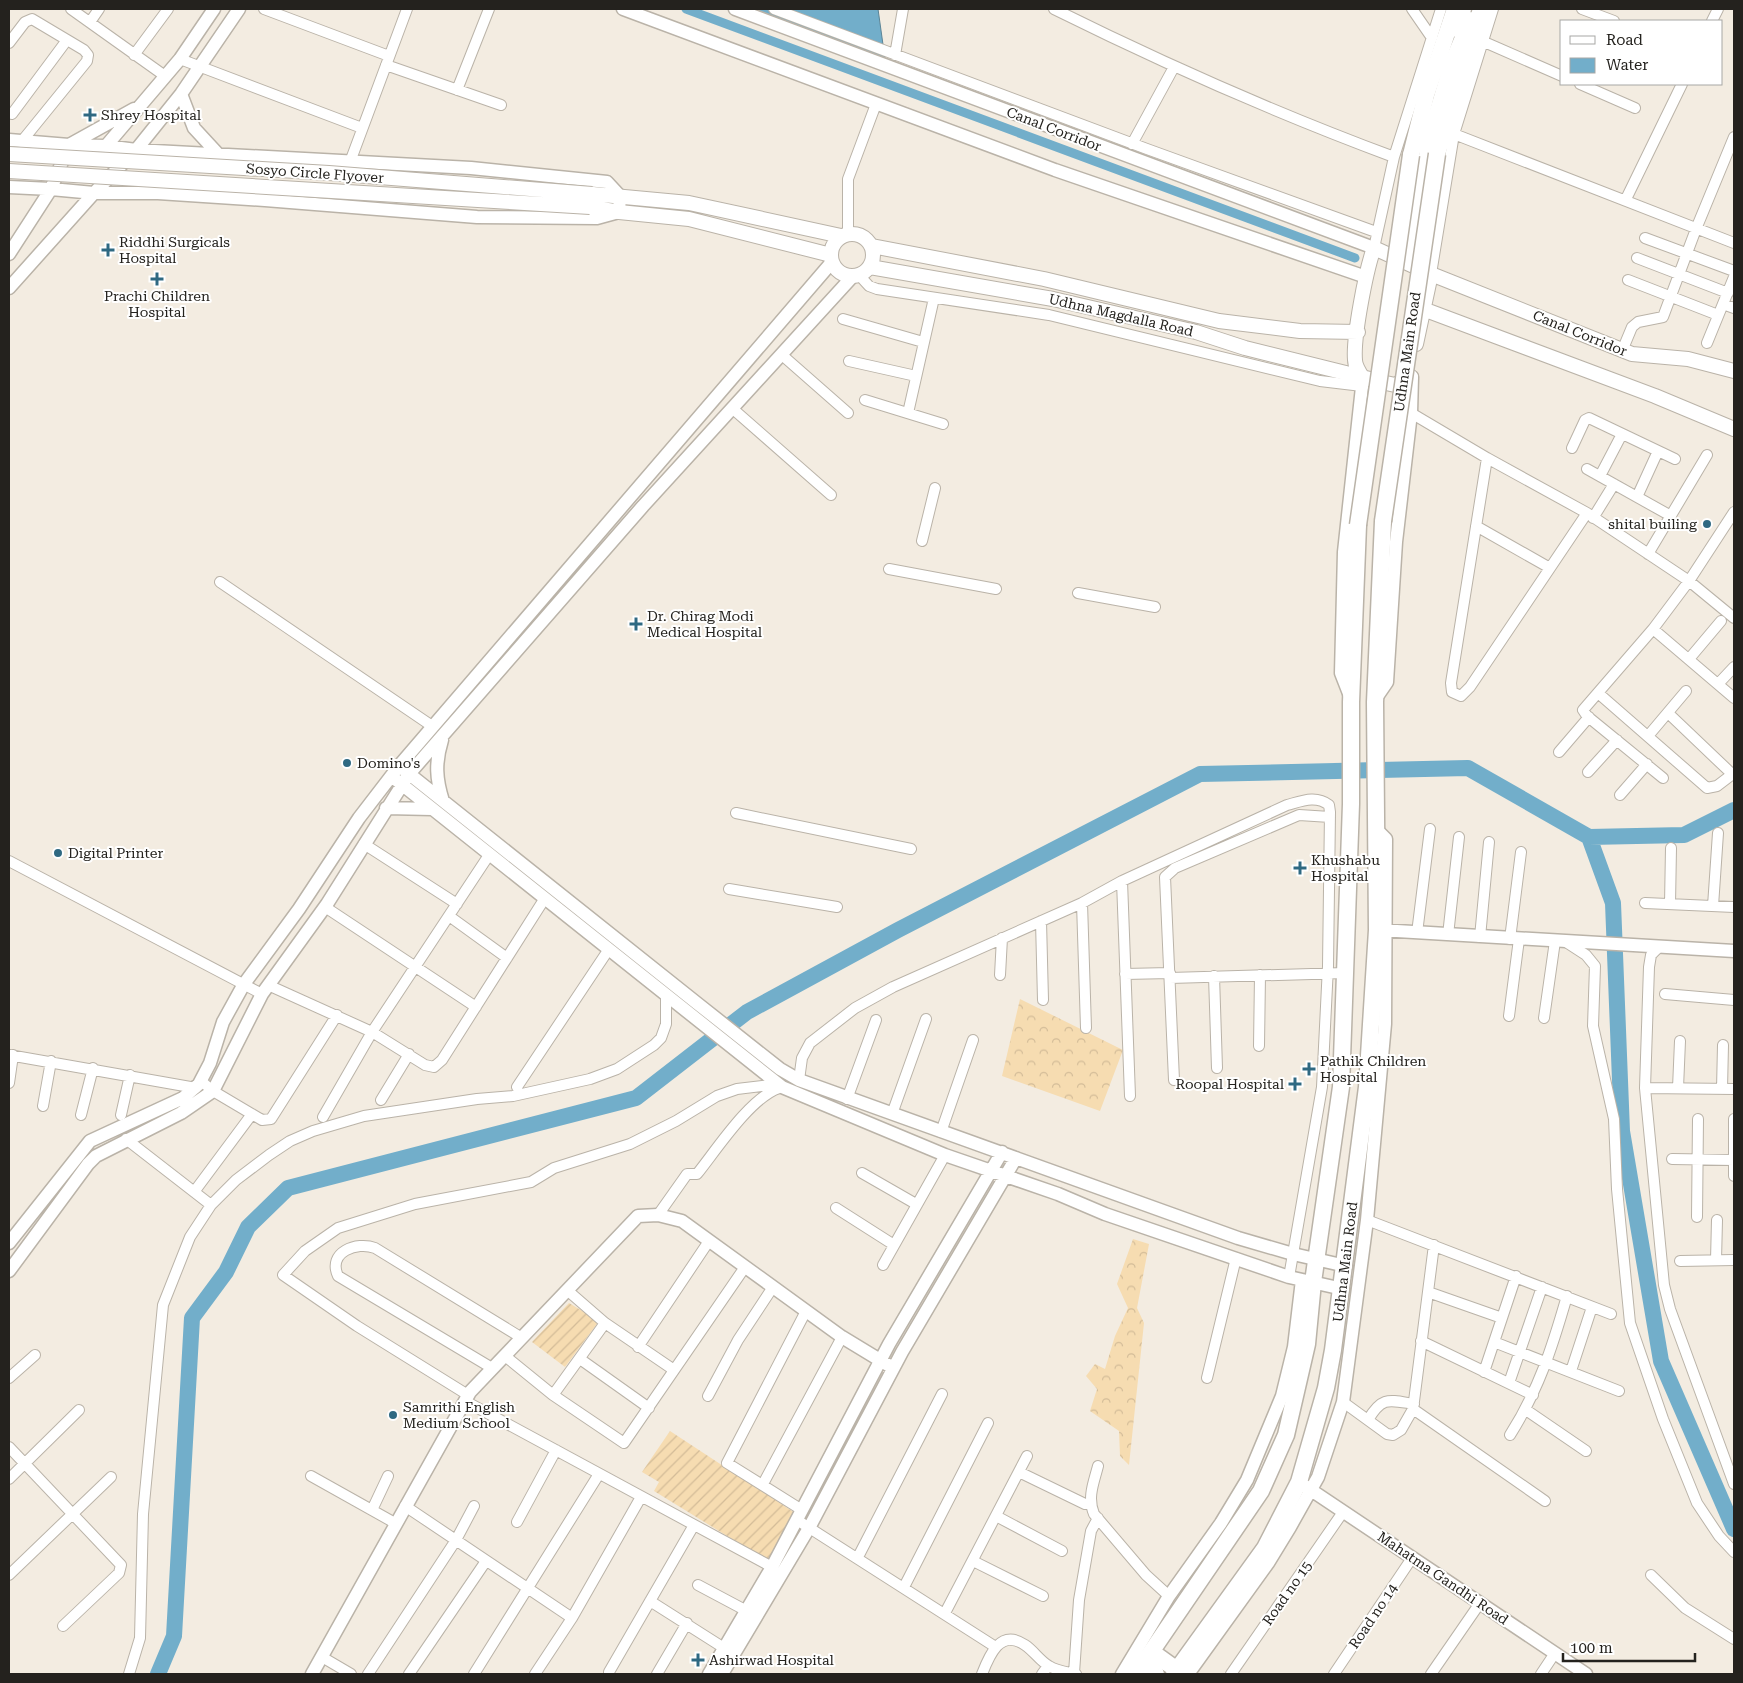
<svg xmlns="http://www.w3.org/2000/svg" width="1743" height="1683" font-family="'Roboto Serif',serif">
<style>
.forest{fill:url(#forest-crowns)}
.garden{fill:url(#garden-furrows)}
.water{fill:#72aeca;stroke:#5b8496}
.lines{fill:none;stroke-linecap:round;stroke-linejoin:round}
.canal{stroke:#72aeca;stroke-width:9}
.river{stroke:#72aeca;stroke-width:16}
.minor-casing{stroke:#bab3a8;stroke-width:12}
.tertiary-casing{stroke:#bab3a8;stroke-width:15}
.secondary-casing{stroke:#bab3a8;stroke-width:16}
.trunk-casing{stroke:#bab3a8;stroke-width:19}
.minor{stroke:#fff;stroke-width:10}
.tertiary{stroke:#fff;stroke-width:12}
.secondary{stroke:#fff;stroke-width:14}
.trunk{stroke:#fff;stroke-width:16}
.secondary-bridge-casing{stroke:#bab3a8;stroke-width:16;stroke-linecap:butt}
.trunk-bridge-casing{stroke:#bab3a8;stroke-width:19;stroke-linecap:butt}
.secondary-bridge{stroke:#fff;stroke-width:14}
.trunk-bridge{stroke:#fff;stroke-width:16}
.poi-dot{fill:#2f6982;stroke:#fff;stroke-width:2}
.labels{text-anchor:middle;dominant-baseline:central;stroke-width:4;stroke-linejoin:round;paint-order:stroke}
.poi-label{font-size:14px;fill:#24221e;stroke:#fff;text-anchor:start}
.street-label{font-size:14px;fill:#24221e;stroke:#fff}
</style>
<defs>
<pattern id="forest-crowns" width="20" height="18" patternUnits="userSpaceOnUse" patternTransform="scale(1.25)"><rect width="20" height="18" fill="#f6dcb1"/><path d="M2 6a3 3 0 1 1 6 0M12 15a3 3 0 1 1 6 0" fill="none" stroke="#d3bc98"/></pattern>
<pattern id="garden-furrows" width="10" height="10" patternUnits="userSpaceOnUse" patternTransform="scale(1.25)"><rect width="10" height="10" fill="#f6dcb1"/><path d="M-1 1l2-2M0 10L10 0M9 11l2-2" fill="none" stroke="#d3bc98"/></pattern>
</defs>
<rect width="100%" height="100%" fill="#f3ece1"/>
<path class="forest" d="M 1020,999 L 1123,1050 L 1100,1111 L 1002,1076 Z
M 1133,1239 L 1149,1244 L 1137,1308 L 1144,1323 L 1129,1465 L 1120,1456 L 1119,1431 L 1090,1411 L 1097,1389 L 1086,1376 L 1095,1364 L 1105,1369 L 1115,1336 L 1128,1308 L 1117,1284 Z"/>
<path class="garden" d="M 569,1303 L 599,1321 L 565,1367 L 532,1342 Z
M 670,1431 L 795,1513 L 771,1563 L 654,1491 L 659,1482 L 642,1472 Z"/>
<path class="water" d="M 746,9 L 878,9 L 886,66 Z"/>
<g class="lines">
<path class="canal" d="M 686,9 L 1355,258"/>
<path class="river" d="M 1589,837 L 1684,835 L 1734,810
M 158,1674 L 174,1636 L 192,1318 L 226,1272 L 248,1227 L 288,1188 L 636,1098 L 747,1012 L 898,930 L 1200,774 L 1468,768 L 1589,837 L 1613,903 L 1622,1131 L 1661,1361 L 1734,1529"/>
<g class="minor-casing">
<path id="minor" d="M 71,9 L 165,76
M 264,9 L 389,56
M 774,9 L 1147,149 L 1376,232
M 1054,9 C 1165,64 1278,114 1394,157
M 1412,9 L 1432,38
M 1582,9 L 1614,21
M 1712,21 L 1718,9
M 90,22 L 99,9
M 1482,41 L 1562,76
M 9,43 L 25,22 L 32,19 L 84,50 L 88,55 L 87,61 L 22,141
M 134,55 L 168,9
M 895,55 L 903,9
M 180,59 L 362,128
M 386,65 L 501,105
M 1580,84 L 1635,108
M 457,90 L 489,9
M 12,114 L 67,40
M 1454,134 L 1734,243
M 1132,144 L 1174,67
M 350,162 L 407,9
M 1626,199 L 1682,84
M 848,234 L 848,179 L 876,104
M 1645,238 L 1734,271
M 1374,248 L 1394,157 L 1441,9
M 1637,258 L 1728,293
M 1431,274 L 1454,134 L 1493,9
M 859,275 L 869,286 L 877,289 L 1049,315 L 1320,381 L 1362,386
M 1628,280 L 1718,315
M 1723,304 L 1734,308
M 843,319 L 923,342
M 1707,343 L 1734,277
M 1622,351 L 1632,327 L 1638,322 L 1663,317 L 1696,229 L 1734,137
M 782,355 L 848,413
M 849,361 L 916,376
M 865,400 L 943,424
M 733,409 L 831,495
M 908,413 L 934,298
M 1411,413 L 1487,458 L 1587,513 L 1689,581 L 1734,618
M 1572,448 L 1585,420 L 1589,418 L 1675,459
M 1487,458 L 1451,683 L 1452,692 L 1461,696 L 1470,687 L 1587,513
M 1587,469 L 1671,516
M 1600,476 L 1622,434
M 1637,497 L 1658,451
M 1593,518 L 1614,484
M 1476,526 L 1550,568
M 922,541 L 935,488
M 1648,554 L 1707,455
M 889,569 L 996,589
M 220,582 L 432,726
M 1078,593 L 1155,607
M 1653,629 L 1734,698
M 1689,659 L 1721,621
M 1718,684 L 1734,667
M 1598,693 L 1707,788 L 1717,786 L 1734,773
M 1668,713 L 1732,774
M 1648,736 L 1686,691
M 1559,752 L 1589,717
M 1588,772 L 1617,740
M 1663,778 L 1587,716 L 1583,710 L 1653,629 L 1689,581 L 1734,512
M 1620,795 L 1647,764
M 736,813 L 911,849
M 364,844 L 457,904
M 9,861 L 262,994
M 1122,881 L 1130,1096
M 729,889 L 837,907
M 1082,903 L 1086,1028
M 1645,903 L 1734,907
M 1670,904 L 1671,848
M 1713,906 L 1718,833
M 325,907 L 476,1007
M 449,916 L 507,958
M 1041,921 L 1043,1000
M 1417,933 L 1430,829
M 1448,935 L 1459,837
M 1480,937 L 1489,842
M 1510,939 L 1521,852
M 1566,942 L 1586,955 L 1595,966 L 1593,1026 L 1614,1119 L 1617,1189 L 1630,1323 L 1663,1419 L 1697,1503 L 1719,1536 L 1734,1552
M 1658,948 L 1651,955 L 1649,967 L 1645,1088 L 1664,1285 L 1670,1309 L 1734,1484
M 1125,974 L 1170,973
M 1000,975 L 1002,938
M 1214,976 L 1217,1068
M 1170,978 L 1345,973
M 268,985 L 372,1032 L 425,1065 L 434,1067 L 442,1060 L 545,898
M 1665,994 L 1734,1000
M 1509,1016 L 1519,939
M 1544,1018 L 1555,941
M 1259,1046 L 1260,975
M 9,1055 L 196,1088
M 799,1080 L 802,1058 L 810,1043 L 855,1008 L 893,987 L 1082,903 L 1122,881 L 1287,805 C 1302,801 1316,795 1329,805 L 1330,812 L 1328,966 L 1322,1087 L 1289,1277
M 1174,1080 L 1165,877 L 1175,868 L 1299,815 L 1330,817
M 201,1081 L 213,1091 L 262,1120 L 271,1119 L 337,1015
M 9,1083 L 13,1055
M 517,1087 L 609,949
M 1645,1088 L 1734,1089
M 1678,1088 L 1680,1041
M 1722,1089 L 1723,1045
M 847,1099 L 876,1020
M 381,1100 L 409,1054
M 43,1106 L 51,1061
M 892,1114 L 926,1019
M 81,1115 L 93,1068
M 121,1115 L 130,1075
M 323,1117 L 372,1032 L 489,855
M 1734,1119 L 1734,1176
M 941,1132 L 973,1040
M 126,1139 L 211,1205
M 1672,1159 L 1734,1160
M 862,1173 L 916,1204
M 194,1192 L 252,1114
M 836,1208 L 894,1245
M 658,1215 L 687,1174 L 697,1174 C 717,1149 750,1098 779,1088
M 1697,1217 L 1698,1119
M 1367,1220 L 1611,1314
M 1716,1260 L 1717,1220
M 1680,1261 L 1734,1260
M 883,1265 L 945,1155
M 567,1290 L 605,1323 L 674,1370
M 1428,1292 L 1502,1318
M 1421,1341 L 1533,1395
M 1494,1342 L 1619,1391
M 638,1347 L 709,1241
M 505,1356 L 553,1395 L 624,1443 L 745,1267
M 580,1359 L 649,1408
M 492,1368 L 338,1276 C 327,1252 357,1241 375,1248 L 522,1338
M 1571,1371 L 1592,1307
M 1484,1372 L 1516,1276
M 9,1378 L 35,1355
M 1207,1378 L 1236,1258
M 1509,1383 L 1542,1287
M 468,1395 L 357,1326 L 283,1275 L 305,1251 L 338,1228 L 415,1204 L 531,1182 L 554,1168 L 630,1144 L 676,1121 L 717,1096 L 737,1089 L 778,1084
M 553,1395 L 605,1323
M 708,1396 L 738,1340 L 773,1287
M 465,1401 L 772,1567
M 1343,1402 L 1387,1434 L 1393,1435 L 1401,1430 L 1413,1409 L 1434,1245
M 1413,1409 L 1545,1501
M 1526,1410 L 1586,1451
M 1368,1420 C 1382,1396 1389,1400 1414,1404
M 1510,1435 C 1539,1389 1552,1348 1567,1296
M 9,1447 L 121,1565 L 119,1573 L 63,1626
M 1098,1466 C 1094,1482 1087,1497 1094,1514 L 1146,1575 L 1169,1596
M 1019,1472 L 1085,1504 L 1090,1504
M 311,1476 L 395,1523
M 9,1479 L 79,1410
M 763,1484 L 842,1337
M 405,1506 L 572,1618
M 372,1510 L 388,1476
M 802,1510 L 727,1463 L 806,1311
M 996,1516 L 1062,1551
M 797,1520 L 994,1646
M 517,1522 L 556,1450
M 858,1557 L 942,1394
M 973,1561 L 1043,1596
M 9,1575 L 111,1477
M 1651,1575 L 1685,1608 L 1734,1639
M 698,1585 L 745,1610
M 904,1587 L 988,1423
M 650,1601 L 724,1648
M 945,1613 L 1027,1456
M 322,1657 L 351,1674
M 609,1672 L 694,1525
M 1074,1673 L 1079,1600 L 1091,1531 L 1098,1518
M 129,1674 L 140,1638 L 143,1514 L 163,1305 L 190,1237 L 211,1205 L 236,1180 L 269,1155 L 290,1141 L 313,1131 L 364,1116 L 477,1099 L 513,1096 L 590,1079 L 617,1069 L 654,1045 L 661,1038 L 666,1024 L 666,995
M 368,1674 L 456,1540 L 474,1506
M 409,1674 L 486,1561
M 474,1674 L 599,1474
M 535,1674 L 572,1618 L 641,1497
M 657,1674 L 687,1623
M 982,1674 C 989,1656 1000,1628 1025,1645 C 1034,1651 1040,1661 1049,1666 C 1057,1671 1067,1672 1076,1674
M 1042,1674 L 1048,1666
M 1231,1674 L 1343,1512
M 1334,1674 L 1412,1558
M 1431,1674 L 1480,1603
M 1541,1674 L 1555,1653"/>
</g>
<g class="tertiary-casing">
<path id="tertiary" d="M 623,9 L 1055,170 L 1366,277
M 735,9 L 1374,248
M 181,94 L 194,128 L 218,154
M 9,140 L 69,145 L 134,109
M 106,146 L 180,59 L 214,9
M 9,187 L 51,189 L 9,254
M 9,288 L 94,193 L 158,193 L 265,200 L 477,217 L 597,218 L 619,212 L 620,196 L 607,182 L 471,168 L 136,150 L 106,146 L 69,145 L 51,189 L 94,193 L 136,150 L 181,94 L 239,9
M 1350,696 L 1341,673 L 1344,552 L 1363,378
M 1376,698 L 1387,682 L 1396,542 L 1411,413 L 1412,377
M 442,740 C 435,763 436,779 443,801
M 403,769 L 698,1004 L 780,1069 L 799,1080 L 1238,1238 L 1293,1254 L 1346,1266
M 395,779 L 782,1087 L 945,1155 L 1058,1194 L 1105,1214 L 1289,1277 L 1343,1289
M 386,808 L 432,809
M 1380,930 L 1734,951
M 9,1243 L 90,1141 L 183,1098 L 199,1084 L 210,1063 L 223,1022 L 244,984 L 299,909 L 359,818 L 399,766 L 832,262
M 9,1271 L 88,1164 L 96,1156 L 181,1113 L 213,1091 L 262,994 L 327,904 L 409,774 L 643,506 L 853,276
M 1305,1486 L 1586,1674
M 312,1674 L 470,1392 L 638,1216 L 658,1215 L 682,1221 L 842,1337 L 893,1368
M 709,1674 L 772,1567 L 889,1344 L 1002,1152
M 722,1674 L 809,1528 L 902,1352 L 1016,1158
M 1122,1674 L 1169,1596 L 1221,1523 L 1247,1480 L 1282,1396 L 1294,1347 L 1302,1280
M 1188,1674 L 1268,1563 L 1290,1527 L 1318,1477 L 1343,1402 L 1367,1220 L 1385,1024 L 1386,839 L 1377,830"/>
</g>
<g class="secondary-casing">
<path id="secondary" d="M 1457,30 L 1464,9
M 592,194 L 689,203 L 841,236
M 590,207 L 619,212 L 689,219 L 831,255
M831 255a21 21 0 1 1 42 0a21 21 0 1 1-42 0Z
M 872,246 L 1044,279 L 1219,321 L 1300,331 L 1358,332
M 1409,264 L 1429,137 L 1452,61 L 1470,19
M 870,267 L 1053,299 L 1196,332 L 1245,348 L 1386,383 L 1395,385 L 1411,377
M 1431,274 L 1632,354 L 1688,359 L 1734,371
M 1423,309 L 1655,396 L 1734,429
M 1363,378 C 1359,372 1355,366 1355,360 C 1353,337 1366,270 1374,248 L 1431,274 L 1416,344"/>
</g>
<g class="trunk-casing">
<path id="trunk" d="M 1437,154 L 1481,9
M 1411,155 L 1426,95 L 1455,9
M 1152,1652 L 1177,1670
M 1143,1664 L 1156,1674
M 1136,1674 L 1261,1491 L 1286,1435 L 1307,1344 L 1313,1282 L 1341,1087 L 1351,804 L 1351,702 L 1358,525
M 1174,1674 L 1265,1548 L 1299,1482 L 1326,1388 L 1333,1350 L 1367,1087 L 1377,930 L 1375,702 L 1383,521"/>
</g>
<use href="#minor" class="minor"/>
<use href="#tertiary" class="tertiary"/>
<use href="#secondary" class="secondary"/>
<use href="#trunk" class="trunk"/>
<g class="secondary-bridge-casing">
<path id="secondary-bridge" d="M 9,154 L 329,173 L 592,194
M 9,171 L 590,207"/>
</g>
<g class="trunk-bridge-casing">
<path id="trunk-bridge" d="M 1383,521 L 1437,154
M 1358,525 L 1411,155"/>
</g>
<use href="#secondary-bridge" class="secondary-bridge"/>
<use href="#trunk-bridge" class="trunk-bridge"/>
</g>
<g class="poi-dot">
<path d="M87.5 107.5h5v5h5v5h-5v5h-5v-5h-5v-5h5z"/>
<path d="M105.5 242.5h5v5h5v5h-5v5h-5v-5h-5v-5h5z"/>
<path d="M154.5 271.5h5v5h5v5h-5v5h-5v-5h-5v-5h5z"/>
<circle cx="1707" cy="524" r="5"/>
<path d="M633.5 616.5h5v5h5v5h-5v5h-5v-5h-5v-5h5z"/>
<circle cx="347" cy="763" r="5"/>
<circle cx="58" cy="853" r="5"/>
<path d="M1297.5 860.5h5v5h5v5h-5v5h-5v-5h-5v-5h5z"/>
<path d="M1306.5 1061.5h5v5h5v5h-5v5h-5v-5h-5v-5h5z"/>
<path d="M1292.5 1076.5h5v5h5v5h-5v5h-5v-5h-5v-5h5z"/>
<circle cx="393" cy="1415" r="5"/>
<path d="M695.5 1652.5h5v5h5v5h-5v5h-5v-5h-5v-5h5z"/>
</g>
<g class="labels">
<g class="poi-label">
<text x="101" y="115">Shrey Hospital</text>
<text x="119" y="242">Riddhi Surgicals<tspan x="119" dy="16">Hospital</tspan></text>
<text x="157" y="296" text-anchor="middle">Prachi Children<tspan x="157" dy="16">Hospital</tspan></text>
<text x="1697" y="524" text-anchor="end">shital builing</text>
<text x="647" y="616">Dr. Chirag Modi<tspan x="647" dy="16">Medical Hospital</tspan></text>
<text x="357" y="763">Domino's</text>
<text x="68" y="853">Digital Printer</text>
<text x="1311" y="860">Khushabu<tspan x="1311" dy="16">Hospital</tspan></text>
<text x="1320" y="1061">Pathik Children<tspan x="1320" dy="16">Hospital</tspan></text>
<text x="1284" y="1084" text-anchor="end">Roopal Hospital</text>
<text x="403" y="1407">Samrithi English<tspan x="403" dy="16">Medium School</tspan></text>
<text x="709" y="1660">Ashirwad Hospital</text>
</g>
<g class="street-label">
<text transform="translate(1054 129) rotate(21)">Canal Corridor</text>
<text transform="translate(315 173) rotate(4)">Sosyo Circle Flyover</text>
<text transform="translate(1121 315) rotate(13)">Udhna Magdalla Road</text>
<text transform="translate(1580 333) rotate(22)">Canal Corridor</text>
<text transform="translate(1407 352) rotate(-82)">Udhna Main Road</text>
<text transform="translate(1345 1262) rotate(-83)">Udhna Main Road</text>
<text transform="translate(1443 1578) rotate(34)">Mahatma Gandhi Road</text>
<text transform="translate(1287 1593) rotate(-55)">Road no 15</text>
<text transform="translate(1373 1616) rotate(-56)">Road no 14</text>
</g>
</g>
<rect width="1743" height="1683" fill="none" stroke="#24221e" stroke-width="20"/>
<rect x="1560" y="20" width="162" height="65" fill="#ffffff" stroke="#a7a7a5"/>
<rect x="1570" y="36" width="25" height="8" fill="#ffffff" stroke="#a7a7a5"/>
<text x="1606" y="45" font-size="15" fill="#24221e">Road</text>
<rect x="1570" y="58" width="25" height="15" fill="#72aeca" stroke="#a7a7a5"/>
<text x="1606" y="70" font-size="15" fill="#24221e">Water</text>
<path d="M1563 1653v8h132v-8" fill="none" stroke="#24221e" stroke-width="2.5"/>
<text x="1570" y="1653" font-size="15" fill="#24221e" stroke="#ffffff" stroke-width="4" paint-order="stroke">100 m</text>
</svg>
